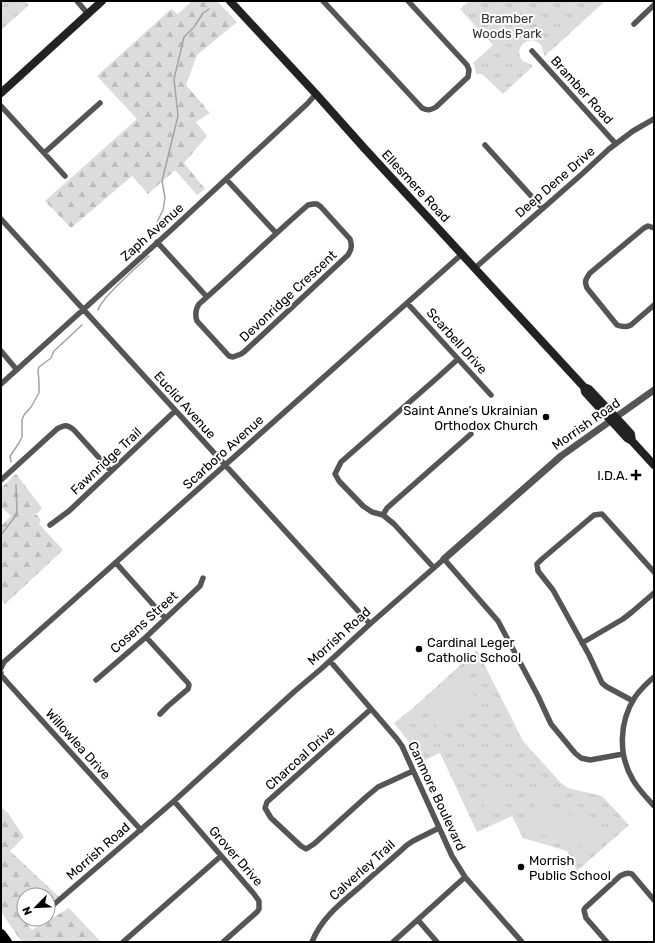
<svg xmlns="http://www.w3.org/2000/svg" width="655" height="943" font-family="Rubik,sans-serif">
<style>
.grass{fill:url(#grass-tufts)}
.forest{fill:url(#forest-firs)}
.garden{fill:#dcdcdc}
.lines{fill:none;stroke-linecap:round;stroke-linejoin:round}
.stream{stroke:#a3a3a3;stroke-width:1.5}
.minor{stroke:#555;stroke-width:5.5}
.tertiary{stroke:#555;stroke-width:7}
.secondary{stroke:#222;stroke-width:8}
.motorway{stroke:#000;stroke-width:10}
.poi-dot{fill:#000;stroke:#fff;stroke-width:1.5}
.labels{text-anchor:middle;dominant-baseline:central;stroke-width:4;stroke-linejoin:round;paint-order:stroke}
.park-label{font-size:13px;fill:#333;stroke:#fff}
.street-label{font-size:13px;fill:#000;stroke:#fff}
.poi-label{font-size:13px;fill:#000;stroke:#fff;text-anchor:end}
</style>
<defs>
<pattern id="grass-tufts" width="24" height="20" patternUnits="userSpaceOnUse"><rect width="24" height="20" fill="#dcdcdc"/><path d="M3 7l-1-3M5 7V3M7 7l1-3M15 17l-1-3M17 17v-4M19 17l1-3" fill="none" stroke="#bbb"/></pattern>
<pattern id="forest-firs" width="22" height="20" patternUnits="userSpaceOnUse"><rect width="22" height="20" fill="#dcdcdc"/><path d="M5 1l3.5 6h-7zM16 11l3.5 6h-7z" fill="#bbb"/></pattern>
</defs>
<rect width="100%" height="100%" fill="#fff"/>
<path class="grass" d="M 1,1 L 25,1 L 29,5 L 1,30 Z
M 469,1 L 605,1 L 545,56 C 542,52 543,48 540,44 C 529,33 513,48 522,60 C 525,63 530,63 533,66 L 503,94 L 482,74 L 476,74 L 475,67 L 473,63 L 493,45 L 460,9 Z
M 477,650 L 523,741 L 561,783 L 568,788 L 602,796 L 629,825 L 577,871 L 567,851 L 523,838 L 512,816 L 477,832 L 440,753 L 419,763 L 409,742 L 394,723 L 414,707 Z"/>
<path class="forest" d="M 192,1 L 217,1 L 237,22 L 197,55 L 186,85 L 210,113 L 196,122 L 207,136 L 184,163 L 205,189 L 197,195 L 175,170 L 148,194 L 132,176 L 71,228 L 45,201 L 137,119 L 97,76 L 171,9 L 178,14 Z
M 16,474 L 42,508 L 36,514 L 41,520 L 39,524 L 63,550 L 5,604 L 1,599 L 1,526 L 11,516 L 1,507 L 1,488 Z
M 1,807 L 8,813 L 24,837 L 10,851 L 59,897 L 48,903 L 48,895 L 24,895 L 24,907 L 21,913 L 25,922 L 32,930 L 69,908 L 101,942 L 22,942 L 1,912 Z"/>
<path class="garden" d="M 463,681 L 482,706 L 443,734 L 425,709 Z
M 493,784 L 502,789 L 508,802 L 487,812 L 478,792 L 488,785 Z
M 542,790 L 554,794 L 555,802 L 552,807 L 549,808 L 601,824 L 594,850 L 528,831 L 535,804 L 539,805 L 538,803 L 540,791 Z"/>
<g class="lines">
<path class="stream" d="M 153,232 L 159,218 L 163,210 L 165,198 L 162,181 L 178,116 L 174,79 L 184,37 L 194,27 L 203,13 L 209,9
M 98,310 C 101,298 138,266 149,256
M 11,462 L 10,456 L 19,443 L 22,437 L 22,420 L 24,415 L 31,407 L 39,393 L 39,382 L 38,370 L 39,367 L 51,358 L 54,351 L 82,325
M 1,535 L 17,514 L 16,485"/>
<path class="minor" d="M 77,1 L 88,14
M 323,1 L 422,108 C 428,111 431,110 436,107 L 468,77 L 469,70 L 467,65 L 408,1
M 634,24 L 654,5
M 532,51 L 616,144
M 1,106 L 44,153 L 65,176
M 485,145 L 542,208
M 44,153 L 100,103
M 226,179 L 276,233
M 313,204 L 317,204 L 321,207 L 350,239 C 352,245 352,249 348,255 L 244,352 L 241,354 L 233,357 L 229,356 L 197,321 C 195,315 195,310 199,304 C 236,272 271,237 308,205 Z
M 1,219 L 370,624
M 654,228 L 648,226 L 644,228 L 590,273 C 586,279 584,281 587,288 L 617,325 C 622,327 627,327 631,325 L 654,305
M 157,242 L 207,297
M 475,268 L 582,174 L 609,149 L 633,131 L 654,119
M 407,303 L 491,395
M 1,351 L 17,370
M 1,384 L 169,232 L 307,104 L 316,94
M 1,480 L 57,429 C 64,425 67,424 74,430 L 111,471
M 383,515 L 387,508 L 471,434
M 50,525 L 69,511 L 175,411
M 116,563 L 165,618
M 434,568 L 394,524 L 383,515 L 372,512 L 363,506 L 339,481 L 335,474 L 341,462 L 437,378 L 458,359
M 146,637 L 188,683 L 189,685 L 188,689 L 168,706 L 160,714
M 582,643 L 623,619 L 632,612 L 654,593
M 330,661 L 397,739 L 402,746 L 452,856 L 465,877 L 522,942
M 1,668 L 4,662 L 462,254
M 1,673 L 1,675 L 7,682 L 141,830
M 654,677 C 647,683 640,690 635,697 C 619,722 618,755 633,780 C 638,789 647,798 654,806
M 96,680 L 146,637 L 200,586 L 203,578
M 633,701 L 607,687 L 602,683 L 589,655 L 553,590 L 538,571 L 537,564 L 542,559 L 594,515 L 602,514 L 654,572
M 371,709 L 267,802 L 265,808 L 271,818 L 301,846 L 306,849 L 314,844 L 366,797 L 378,787 L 413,771
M 174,801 L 254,894 L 259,901 L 259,909 L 257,912 L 223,942
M 48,908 L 52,906 L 174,801 L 295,691 L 321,669 L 370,624 L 444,559 L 498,621 L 538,696 L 551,724 L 575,753 L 581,758 L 590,760 L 623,754
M 418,920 L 437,942
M 123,942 L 221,856
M 312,942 C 321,918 342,902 361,886 C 376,872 392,859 407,845 L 413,841 L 439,828
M 393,942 L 465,877
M 607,942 L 586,918 L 584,910 L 585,908 L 620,876 C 624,874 627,872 632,874 L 654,900"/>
<path class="tertiary" d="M 444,559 L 561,456 L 654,390"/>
<path class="secondary" d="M 230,1 L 316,94 L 365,149 L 584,387 L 589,389 L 622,424 L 631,434 L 632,441
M 1,93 L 102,1
M 584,387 L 585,392 L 627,438 L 632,441 L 654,465"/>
<path class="motorway" d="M 1,934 L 7,942"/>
</g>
<g class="poi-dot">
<circle cx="546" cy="417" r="4"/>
<path d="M634 469h4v4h4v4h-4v4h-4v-4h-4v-4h4z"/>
<circle cx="419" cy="649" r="4"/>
<circle cx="521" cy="867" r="4"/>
</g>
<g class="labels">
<g class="park-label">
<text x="507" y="18">Bramber<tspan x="507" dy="15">Woods Park</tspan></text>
</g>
<g class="street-label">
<text transform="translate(582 90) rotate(48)">Bramber Road</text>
<text transform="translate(555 182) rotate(-41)">Deep Dene Drive</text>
<text transform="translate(416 186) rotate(47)">Ellesmere Road</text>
<text transform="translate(152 232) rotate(-42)">Zaph Avenue</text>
<text transform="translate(288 296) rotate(-43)">Devonridge Crescent</text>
<text transform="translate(457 341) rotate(48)">Scarbell Drive</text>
<text transform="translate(185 405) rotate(48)">Euclid Avenue</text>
<text transform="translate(586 424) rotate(-35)">Morrish Road</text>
<text transform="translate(223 452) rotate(-42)">Scarboro Avenue</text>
<text transform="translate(106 461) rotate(-43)">Fawnridge Trail</text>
<text transform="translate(144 622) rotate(-42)">Cosens Street</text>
<text transform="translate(339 636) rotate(-42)">Morrish Road</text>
<text transform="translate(78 744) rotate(48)">Willowlea Drive</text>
<text transform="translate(300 758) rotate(-42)">Charcoal Drive</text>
<text transform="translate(437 796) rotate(65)">Canmore Boulevard</text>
<text transform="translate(98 851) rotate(-41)">Morrish Road</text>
<text transform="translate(236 856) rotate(49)">Grover Drive</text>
<text transform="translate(362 870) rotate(-42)">Calverley Trail</text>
</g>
<g class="poi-label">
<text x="538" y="410">Saint Anne’s Ukrainian<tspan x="538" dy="15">Orthodox Church</tspan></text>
<text x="628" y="475">I.D.A.</text>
<text x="427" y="642" text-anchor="start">Cardinal Leger<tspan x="427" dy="15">Catholic School</tspan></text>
<text x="529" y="860" text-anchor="start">Morrish<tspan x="529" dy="15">Public School</tspan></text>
</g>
</g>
<rect width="655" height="943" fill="none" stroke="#000000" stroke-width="4"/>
<g transform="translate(36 907) rotate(246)"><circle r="19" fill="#ffffff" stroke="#999999"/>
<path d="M0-3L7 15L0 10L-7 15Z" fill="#000000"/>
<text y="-6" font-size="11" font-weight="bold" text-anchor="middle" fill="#000000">N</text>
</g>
</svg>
